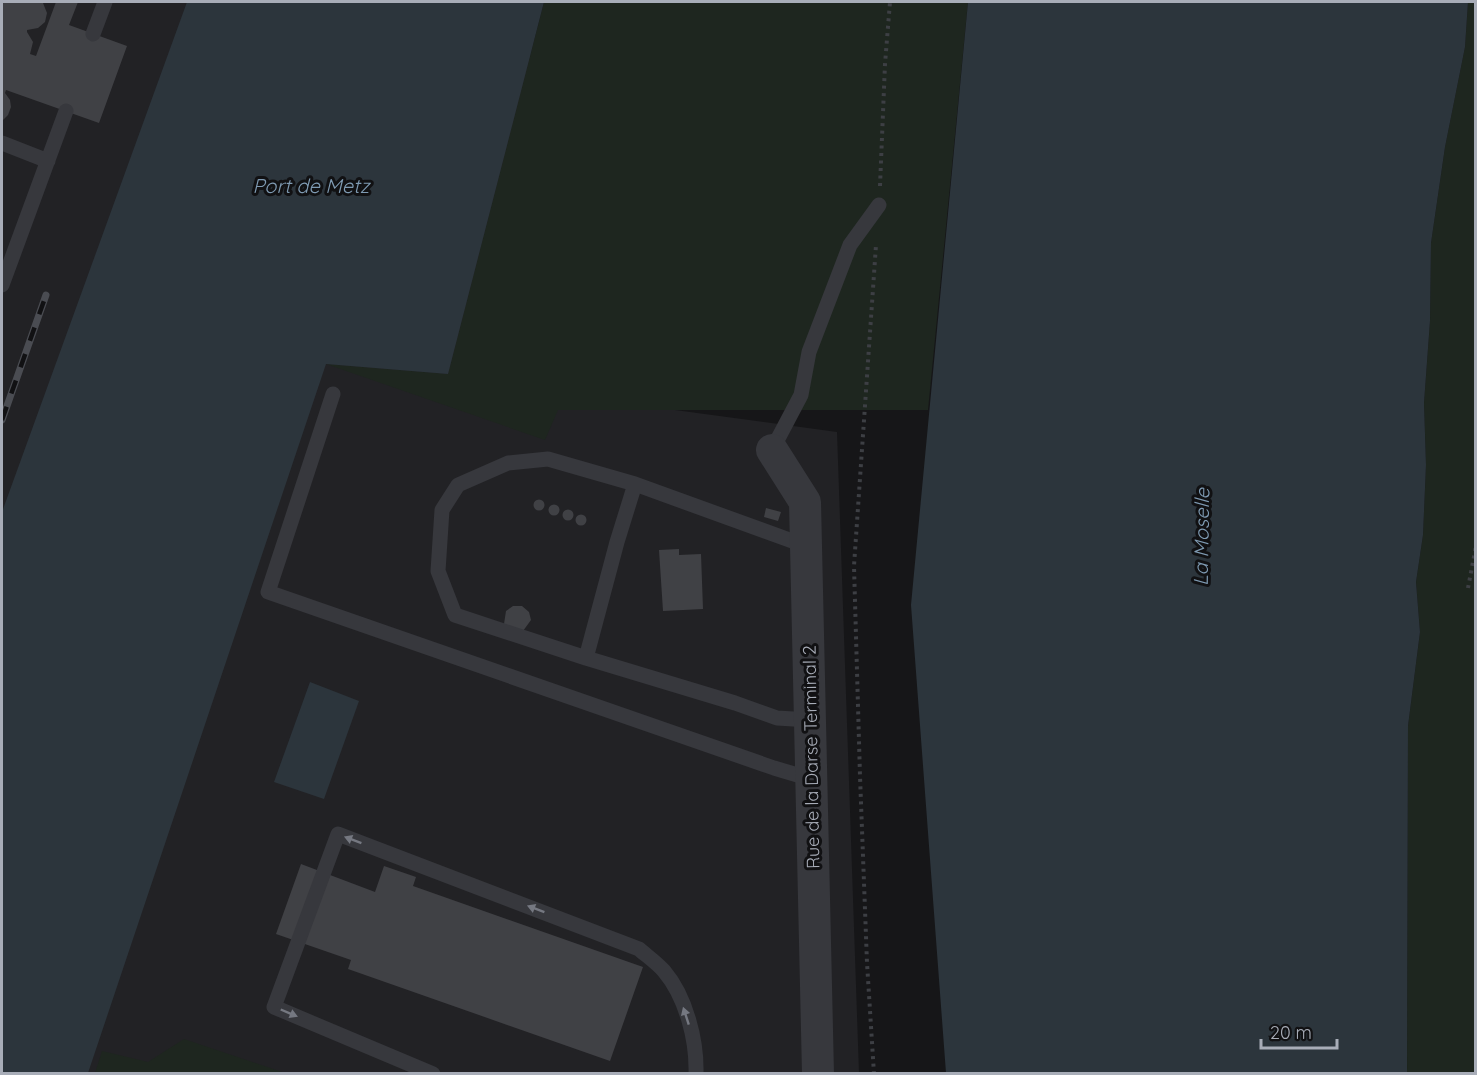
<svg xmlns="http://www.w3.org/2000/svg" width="1477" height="1075" font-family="Quicksand,sans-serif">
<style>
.built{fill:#222225}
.green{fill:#1e261f}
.water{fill:#2c353c}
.building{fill:#404145}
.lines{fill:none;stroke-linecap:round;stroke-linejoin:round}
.path{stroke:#3d3f44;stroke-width:4;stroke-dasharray:3 4.5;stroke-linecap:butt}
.service{stroke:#37383d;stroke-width:15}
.minor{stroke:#37383d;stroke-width:32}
.rail-casing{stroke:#4a4c52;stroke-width:7}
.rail{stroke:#111113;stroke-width:4.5;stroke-dasharray:14;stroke-linecap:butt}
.oneway{fill:#757881}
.labels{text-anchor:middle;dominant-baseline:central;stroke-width:6;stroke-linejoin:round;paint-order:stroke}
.street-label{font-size:18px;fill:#a8adb8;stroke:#111113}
.water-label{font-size:20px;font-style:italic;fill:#7f9bb3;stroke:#111113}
</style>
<rect width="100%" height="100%" fill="#161618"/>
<path class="built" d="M 2,2 L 542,2 L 460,381 L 837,432 L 859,1073 L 2,1074 Z"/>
<path class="green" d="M 544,2 L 968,2 L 928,410 L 558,410 L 545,440 L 326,364 L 448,374 Z
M 1468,2 L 1475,2 L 1475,1073 L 1407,1074 L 1408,726 L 1420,632 L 1416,582 L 1423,535 L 1426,465 L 1424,403 L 1430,321 L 1431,243 L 1445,147 L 1465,47 Z
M 184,1039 L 285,1073 L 95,1073 L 102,1051 L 148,1062 Z"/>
<path class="water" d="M 187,2 L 544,2 L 448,374 L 326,364 L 88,1073 L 2,1073 L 2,512 Z
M 968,2 L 1468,2 L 1465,47 L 1445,147 L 1431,243 L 1430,321 L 1424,403 L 1426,465 L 1423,535 L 1416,582 L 1420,632 L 1408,726 L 1407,1073 L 946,1073 L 911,605 Z
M 310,682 L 359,701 L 324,799 L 274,782 Z"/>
<path class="building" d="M 2,2 L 43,3 L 47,13 L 45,22 L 38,28 L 27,30 L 27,32 L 33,42 L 30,54 L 36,56 L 56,2 L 78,2 L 69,25 L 127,46 L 99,123 L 6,90 L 5,93 L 10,100 L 11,107 L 8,115 L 2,121 Z
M533.5 505a5.5 5.5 0 1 1 11 0a5.5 5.5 0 1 1-11 0Z
M548.5 510a5.5 5.5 0 1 1 11 0a5.5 5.5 0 1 1-11 0Z
M 766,508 L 781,512 L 778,521 L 764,517 Z
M562.5 515a5.5 5.5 0 1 1 11 0a5.5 5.5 0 1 1-11 0Z
M575.5 520a5.5 5.5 0 1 1 11 0a5.5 5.5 0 1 1-11 0Z
M 679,549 L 679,555 L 701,554 L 703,609 L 663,611 L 659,550 Z
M 513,606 L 522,606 L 529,612 L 531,620 L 523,631 L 504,624 L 506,611 Z
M 301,864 L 375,892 L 384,866 L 416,877 L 413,886 L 643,967 L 610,1061 L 348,969 L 351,960 L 276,934 Z"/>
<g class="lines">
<path class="path" d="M 880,186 L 885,64 L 890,2
M 1468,588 L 1476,546
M 874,1074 L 867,963 L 860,776 L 854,566 L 876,245"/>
<path class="service" d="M 93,34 L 105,2
M 2,143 L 48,161
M 2,285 L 66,111
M 333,394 L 268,592 L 774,768 L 811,779
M 772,450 L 801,395 L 809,352 L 850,245 L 879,205
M 806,546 L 635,484 L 617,542 L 586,658 L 735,703 L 777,718 L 810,720
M 586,658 L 455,615 L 438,571 L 442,510 L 458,485 L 508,463 L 548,459 L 635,484
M 433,1074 L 274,1007 L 338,834 L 639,949 C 647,956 657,963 664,971 C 686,997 697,1040 696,1074"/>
<path class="minor" d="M 772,450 L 805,502 L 818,1074"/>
<g class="rail-casing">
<path id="rail" d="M 2,420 L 46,295"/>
</g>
<use href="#rail" class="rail"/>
</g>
<defs><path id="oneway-solid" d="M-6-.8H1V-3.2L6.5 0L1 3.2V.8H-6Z" transform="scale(1.5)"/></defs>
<g class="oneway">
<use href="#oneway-solid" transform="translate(353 840) rotate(-159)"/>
<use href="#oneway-solid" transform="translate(536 909) rotate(-159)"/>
<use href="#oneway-solid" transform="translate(289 1013) rotate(23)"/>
<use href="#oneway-solid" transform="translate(686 1016) rotate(-108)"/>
</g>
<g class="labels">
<g class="street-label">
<text transform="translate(811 757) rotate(-91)">Rue de la Darse Terminal 2</text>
</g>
<g class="water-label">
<text x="311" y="185">Port de Metz</text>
<text transform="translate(1201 537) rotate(-89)">La Moselle</text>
</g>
</g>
<rect width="1477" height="1075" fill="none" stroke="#a8adb8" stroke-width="6"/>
<path d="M1261 1039v9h76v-9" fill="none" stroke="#a8adb8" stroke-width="3"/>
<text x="1270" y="1039" font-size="18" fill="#a8adb8" stroke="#111113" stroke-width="4.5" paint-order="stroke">20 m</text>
</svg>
